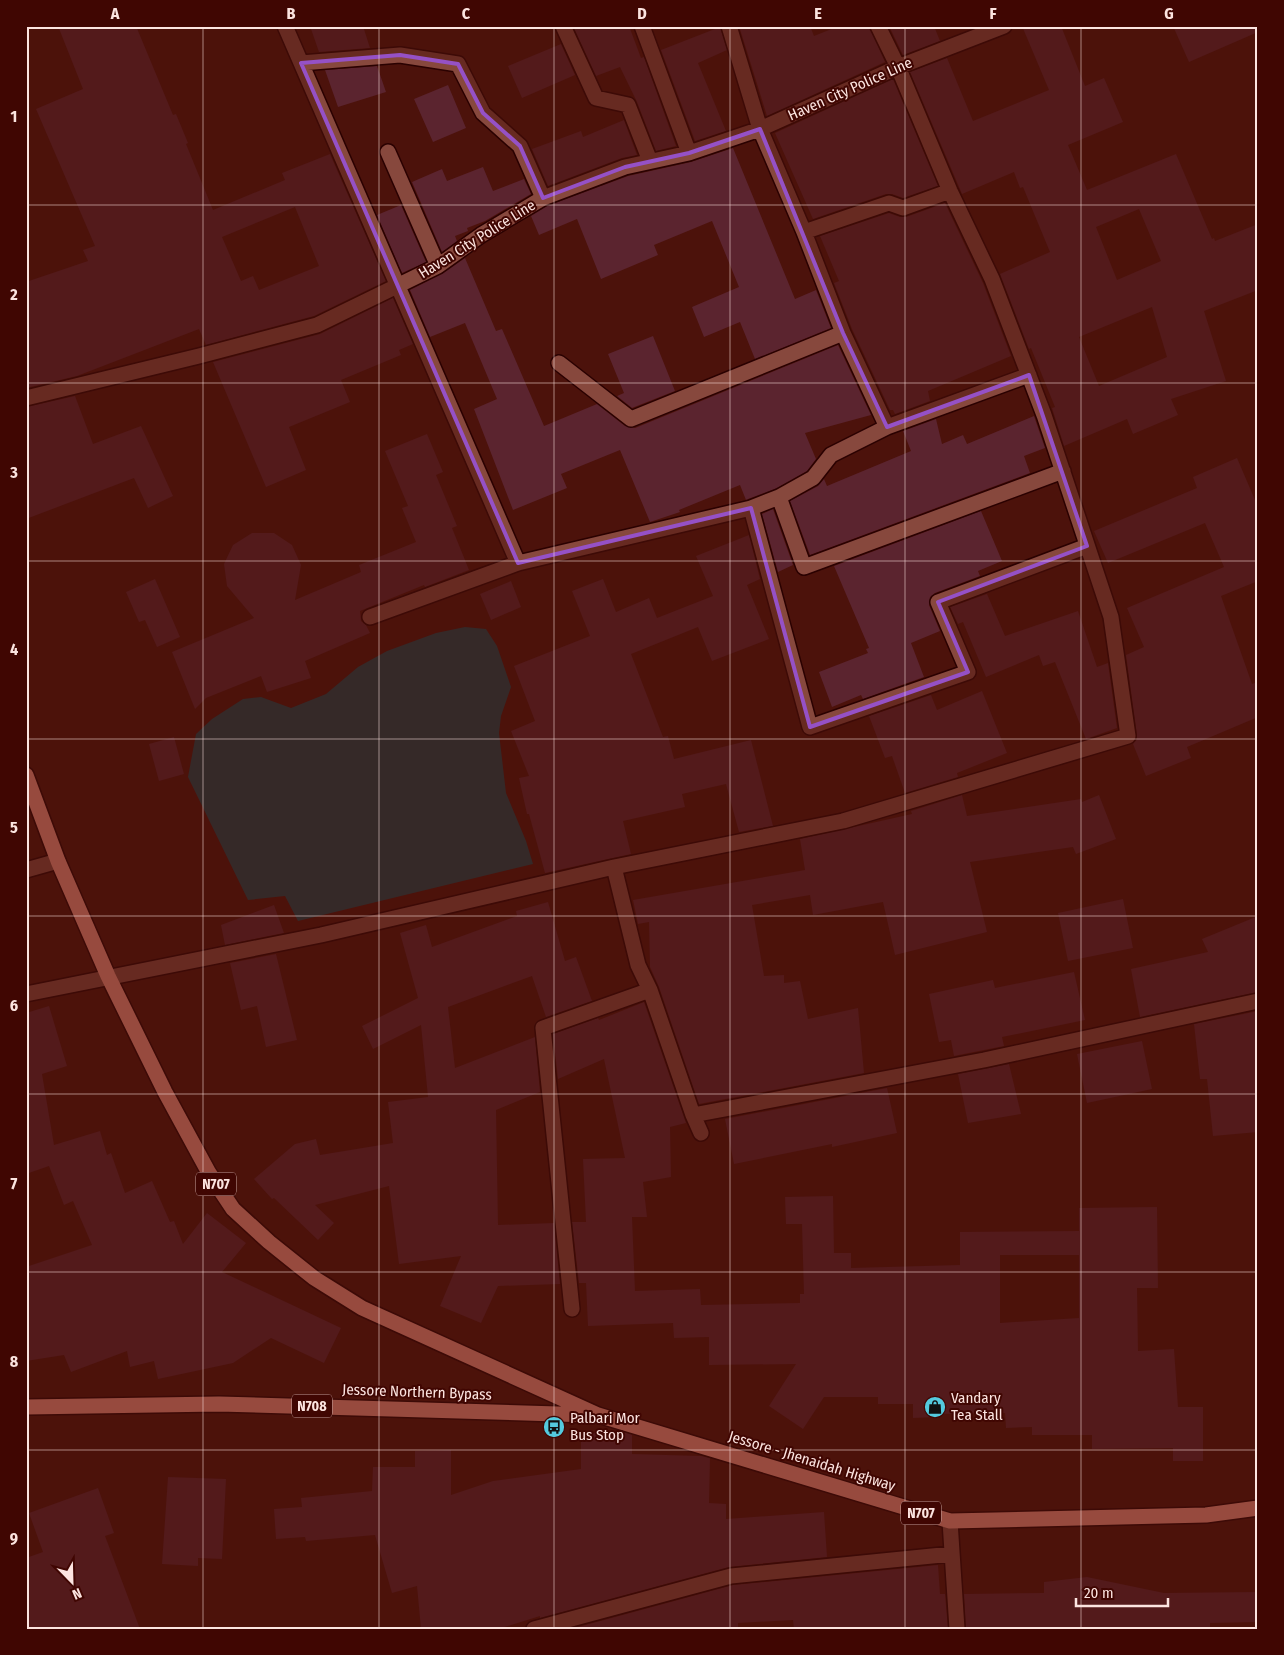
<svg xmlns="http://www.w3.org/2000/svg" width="1284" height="1655" font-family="'Fira Sans Condensed',sans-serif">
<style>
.water{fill:#1a454c}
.building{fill:#5b242f;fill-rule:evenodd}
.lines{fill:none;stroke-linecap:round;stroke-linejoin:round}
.street-casing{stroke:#2a0100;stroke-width:18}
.highway-casing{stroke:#2a0100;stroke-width:18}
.street{stroke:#87483d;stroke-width:15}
.highway{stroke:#f18f7d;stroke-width:15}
.marked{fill:none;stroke:#9551c6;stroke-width:4;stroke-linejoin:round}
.grid{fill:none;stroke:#fce4e0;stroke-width:1;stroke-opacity:0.55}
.labels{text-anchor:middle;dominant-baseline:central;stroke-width:4;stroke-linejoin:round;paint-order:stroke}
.shield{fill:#400602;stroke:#c4a19d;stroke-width:1}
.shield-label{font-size:14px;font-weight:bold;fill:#fce4e0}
.street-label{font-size:15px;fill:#fce4e0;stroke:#400602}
.poi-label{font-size:15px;fill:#fce4e0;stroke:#400602;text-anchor:start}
.neatline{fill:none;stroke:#fce4e0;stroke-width:2}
.grid-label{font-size:16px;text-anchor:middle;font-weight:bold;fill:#fce4e0}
</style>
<rect width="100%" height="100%" fill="#4c120b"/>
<path class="water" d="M 465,627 L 486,629 L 497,646 L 511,687 L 501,716 L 499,733 L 506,793 L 526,841 L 533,864 L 298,921 L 285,896 L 248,900 L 188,777 L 196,734 L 212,719 L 243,699 L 261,697 L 291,708 L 326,694 L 358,667 L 387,651 L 436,633 Z"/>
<path class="building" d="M 58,26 L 136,26 L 173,115 L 176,114 L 188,143 L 186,144 L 213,210 L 285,180 L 282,173 L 330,154 L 386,281 L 314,316 L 206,345 L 199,329 L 77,376 L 26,388 L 26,282 L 88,261 L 83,250 L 95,246 L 36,109 L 83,89 ZM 295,207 L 319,266 L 259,290 L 253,276 L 241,281 L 222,237 Z
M 310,26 L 363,26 L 370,48 L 319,52 Z
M 573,26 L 629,26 L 641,58 L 644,57 L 676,146 L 656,151 L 637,102 L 620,67 L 596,76 Z
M 739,26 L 810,26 L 814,36 L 839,26 L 869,26 L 885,62 L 767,116 Z
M 889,26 L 934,26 L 940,41 L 903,55 Z
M 1022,26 L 1061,26 L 1085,86 L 1104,78 L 1123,122 L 1068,145 L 1087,190 L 1176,154 L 1212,239 L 1214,238 L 1215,241 L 1258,224 L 1258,290 L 1204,311 L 1226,381 L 1171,399 L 1178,415 L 1133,434 L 1127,419 L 1064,446 L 1052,408 L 1055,407 L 1031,348 L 1029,349 L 1000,274 L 1050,252 L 1023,187 L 1020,188 L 1014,172 L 962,194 L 910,72 L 947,58 L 973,121 L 1049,90 ZM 1139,209 L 1161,261 L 1117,280 L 1096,227 ZM 1152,307 L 1167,357 L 1099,386 L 1079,337 Z
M 1173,26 L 1258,26 L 1258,32 L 1189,62 Z
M 720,27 L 727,50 L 698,63 L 726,131 L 695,141 L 661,50 Z
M 561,44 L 575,75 L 522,98 L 508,66 Z
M 377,66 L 386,92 L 338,107 L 325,70 Z
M 893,79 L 938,186 L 903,198 L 892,194 L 886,194 L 813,219 L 775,133 Z
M 448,85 L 466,128 L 433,142 L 414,99 Z
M 624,120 L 637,155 L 622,158 L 548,186 L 532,149 L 581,131 L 583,137 Z
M 733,148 L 795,299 L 816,290 L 831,328 L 755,359 L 740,322 L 704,337 L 692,307 L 739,287 L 712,221 L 654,245 L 658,255 L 601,279 L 577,219 L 539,235 L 531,216 L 547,206 L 628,176 L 691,162 Z
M 483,167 L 493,191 L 524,179 L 531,194 L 485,221 L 467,228 L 468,231 L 455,236 L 457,241 L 442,252 L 412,182 L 442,169 L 447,181 Z
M 945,203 L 983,283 L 1011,356 L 928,391 L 930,401 L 895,414 L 893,410 L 890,410 L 852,329 L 834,283 L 839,281 L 820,236 L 889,213 L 900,217 L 906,217 Z
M 401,205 L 426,262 L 402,273 L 377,215 Z
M 465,258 L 496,331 L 502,329 L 544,426 L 597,404 L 625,426 L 635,428 L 838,345 L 871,415 L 805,433 L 816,459 L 807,471 L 775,489 L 748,499 L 746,500 L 740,485 L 679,510 L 680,512 L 650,522 L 620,450 L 561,474 L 567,488 L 513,510 L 474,409 L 497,399 L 465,323 L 430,337 L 410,290 L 442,274 Z
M 393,298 L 413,344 L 399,350 L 401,355 L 341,380 L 350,402 L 289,427 L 306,470 L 266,487 L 213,362 L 320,334 Z
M 653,336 L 675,391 L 632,408 L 617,396 L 624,393 L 608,354 Z
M 75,396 L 93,444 L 141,426 L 173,496 L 148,508 L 134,478 L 26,519 L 26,407 Z
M 1034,416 L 1045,448 L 1024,456 L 1030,473 L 810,555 L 790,501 L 818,486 L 824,479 L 827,486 L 911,451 L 903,431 L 936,419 L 942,444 L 963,435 L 967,444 Z
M 427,434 L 443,472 L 436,475 L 457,526 L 452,528 L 469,570 L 425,587 L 424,585 L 360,611 L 361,621 L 366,625 L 370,633 L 305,661 L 311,678 L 267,692 L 261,676 L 206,698 L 195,709 L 172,652 L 254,618 L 227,586 L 224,564 L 233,545 L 252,533 L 274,533 L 292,545 L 301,565 L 295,600 L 361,572 L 359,565 L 416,542 L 402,508 L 408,506 L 385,451 Z
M 1237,458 L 1258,507 L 1258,581 L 1221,596 L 1252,684 L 1258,682 L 1258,717 L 1187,747 L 1191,758 L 1146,776 L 1133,744 L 1137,739 L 1137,735 L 1126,655 L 1144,647 L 1127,608 L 1224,567 L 1205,523 L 1108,563 L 1094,531 L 1197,488 L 1193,477 Z
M 773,509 L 793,565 L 778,572 L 762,514 Z
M 981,511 L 1002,561 L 978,571 L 980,576 L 935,593 L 930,597 L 929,605 L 940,631 L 911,643 L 924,677 L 863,699 L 861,695 L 832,707 L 819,672 L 868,653 L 866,649 L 869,648 L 834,566 Z
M 749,535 L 760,579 L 747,585 L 769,639 L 712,661 L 698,627 L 631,654 L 663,737 L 668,736 L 674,759 L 751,740 L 773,826 L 739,832 L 726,784 L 682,794 L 685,807 L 623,821 L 631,854 L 545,873 L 529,814 L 527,814 L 519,778 L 529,776 L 511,731 L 535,721 L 514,666 L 590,636 L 572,591 L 603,579 L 616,612 L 649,598 L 657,618 L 713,596 L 696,556 Z
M 155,579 L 180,637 L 157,647 L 145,620 L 139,622 L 126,592 Z
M 511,581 L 521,607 L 491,620 L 480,594 Z
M 987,594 L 1005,636 L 1078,611 L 1097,667 L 1108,663 L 1117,728 L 1086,739 L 1055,662 L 1043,666 L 1039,655 L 986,677 L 963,622 L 958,624 L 950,607 Z
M 982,691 L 1007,753 L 957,773 L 958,777 L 905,793 L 892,756 L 885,758 L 869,716 L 931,695 L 937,710 Z
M 174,737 L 184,774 L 159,781 L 149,744 Z
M 962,795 L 967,816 L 1081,799 L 1082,802 L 1099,795 L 1116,839 L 1076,854 L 1073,847 L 970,862 L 987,932 L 895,955 L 883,902 L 813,915 L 810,895 L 752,905 L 764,976 L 784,975 L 784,983 L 800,981 L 808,1019 L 858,1008 L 864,1073 L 699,1104 L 659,987 L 650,967 L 649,922 L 638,924 L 633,900 L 805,870 L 800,839 L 912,814 L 911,811 Z
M 1123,899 L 1133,948 L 1068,961 L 1058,913 Z
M 548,902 L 565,961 L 576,957 L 592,1001 L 546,1017 L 532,976 L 448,1007 L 455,1068 L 535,1037 L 540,1092 L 496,1110 L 498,1225 L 554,1223 L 560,1284 L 498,1286 L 481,1323 L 440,1306 L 461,1256 L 399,1264 L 389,1186 L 315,1205 L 334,1223 L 318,1240 L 274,1198 L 272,1199 L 254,1179 L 295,1144 L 316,1139 L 320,1155 L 393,1143 L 388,1102 L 428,1097 L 421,1025 L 373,1049 L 362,1026 L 418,998 L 400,933 L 426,925 L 432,947 L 517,916 L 516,911 Z
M 274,905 L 284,933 L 225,945 L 221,925 Z
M 1258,916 L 1258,992 L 1140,1017 L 1131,969 L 1208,952 L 1202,939 Z
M 276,954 L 297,1040 L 266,1047 L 257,1006 L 241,1010 L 230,963 Z
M 1074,972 L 1085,1020 L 1002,1037 L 1004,1046 L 954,1056 L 951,1040 L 939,1042 L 929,994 L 993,980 L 995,988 Z
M 644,1002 L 686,1123 L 670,1127 L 671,1177 L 643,1182 L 647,1217 L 632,1217 L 635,1291 L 700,1289 L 701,1305 L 800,1303 L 800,1294 L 804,1294 L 802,1224 L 786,1224 L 785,1197 L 833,1196 L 834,1253 L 851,1253 L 851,1268 L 960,1265 L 960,1232 L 1079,1231 L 1079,1208 L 1157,1207 L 1158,1288 L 1137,1288 L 1138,1351 L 1174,1349 L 1178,1407 L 1203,1407 L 1203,1461 L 1173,1461 L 1173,1448 L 1092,1449 L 1092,1435 L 1032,1435 L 1032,1427 L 1006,1428 L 1005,1413 L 937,1414 L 937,1417 L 913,1418 L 913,1404 L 878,1404 L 878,1397 L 824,1397 L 803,1429 L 769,1406 L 796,1364 L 709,1365 L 709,1337 L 674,1338 L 673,1323 L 588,1326 L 586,1283 L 579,1283 L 572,1222 L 586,1222 L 583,1159 L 625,1158 L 604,1059 L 558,1079 L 553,1034 L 598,1018 L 599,1020 ZM 1000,1255 L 1079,1255 L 1079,1318 L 1000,1323 Z
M 49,1006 L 67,1066 L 42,1074 L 54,1145 L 100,1131 L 107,1155 L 111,1153 L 125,1193 L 152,1181 L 170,1222 L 174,1221 L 183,1244 L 207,1213 L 246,1243 L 222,1272 L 341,1328 L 324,1363 L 271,1338 L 233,1363 L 158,1379 L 154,1361 L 130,1367 L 127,1351 L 71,1372 L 64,1355 L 26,1361 L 26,1267 L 92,1245 L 73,1201 L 64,1205 L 49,1166 L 26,1174 L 26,1013 Z
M 1258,1011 L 1258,1132 L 1213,1136 L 1207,1079 L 1200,1079 L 1194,1024 Z
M 1142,1041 L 1152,1089 L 1087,1103 L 1077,1054 Z
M 1009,1064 L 1021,1114 L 968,1123 L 958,1074 Z
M 887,1088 L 897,1133 L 832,1147 L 832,1144 L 734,1164 L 725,1119 Z
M 581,1433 L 626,1433 L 632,1435 L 632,1454 L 701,1456 L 710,1458 L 709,1503 L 726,1504 L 726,1519 L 824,1512 L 827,1557 L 729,1567 L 540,1618 L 540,1616 L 498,1629 L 421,1629 L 417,1586 L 392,1593 L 375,1535 L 306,1541 L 305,1537 L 276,1539 L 274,1509 L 302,1507 L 301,1498 L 372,1491 L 373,1467 L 415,1467 L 415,1451 L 451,1450 L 451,1495 L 493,1481 L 581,1469 Z
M 168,1477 L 226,1479 L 222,1559 L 198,1558 L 198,1566 L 162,1564 Z
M 98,1488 L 114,1533 L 105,1536 L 140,1629 L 26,1629 L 26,1558 L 43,1552 L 29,1513 Z
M 938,1565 L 940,1594 L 945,1594 L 948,1629 L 794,1629 L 793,1620 L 738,1623 L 738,1629 L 571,1629 L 733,1585 Z
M 1087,1577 L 1164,1593 L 1258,1592 L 1258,1622 L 1210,1623 L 1210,1629 L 966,1629 L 964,1594 L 1044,1593 L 1044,1582 Z"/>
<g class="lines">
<g class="street-casing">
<path id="street" d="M 285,26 L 518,563
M 563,26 L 596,98 L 628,105 L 650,161
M 642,26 L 689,153
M 729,26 L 760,129 L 804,232 L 843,333 L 887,427
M 301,63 L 400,55 L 458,64 L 483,113 L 520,146 L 543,198
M 388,152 L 438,266
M 804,232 L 889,203 L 903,208 L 950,191
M 559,363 L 631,419 L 843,333
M 26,398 L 199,356 L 317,325 L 438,266 L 481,235 L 543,198 L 625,167 L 689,153 L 760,129 L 898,67 L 1004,26
M 779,497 L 804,567 L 1063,471
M 751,508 L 810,727 L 968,672 L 938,602 L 1087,546
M 370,617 L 518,563 L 751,508 L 779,497 L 813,478 L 831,455 L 887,427 L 1029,375
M 614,867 L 638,965 L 650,990 L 693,1115 L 701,1133
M 26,870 L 58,861
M 26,994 L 321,935 L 614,867 L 843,821 L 1128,736 L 1111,617 L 1044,415 L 992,279 L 950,191 L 898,67 L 878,26
M 693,1115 L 984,1060 L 1258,1001
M 572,1309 L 543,1028 L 650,990
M 950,1521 L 957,1629
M 534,1629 L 731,1576 L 952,1554"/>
</g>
<g class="highway-casing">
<path id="highway" d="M 26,775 L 58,861 L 108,976 L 165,1092 L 209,1173 L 233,1209 L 269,1242 L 314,1278 L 362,1308 L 598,1415 L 950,1521 L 1206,1515 L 1258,1508
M 26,1407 L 219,1404 L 591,1415"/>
</g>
<use href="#street" class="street"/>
<use href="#highway" class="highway"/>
</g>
<path d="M0 0H1284V1655H0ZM 400,55 L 458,64 L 483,113 L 520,146 L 543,198 L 625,167 L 689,153 L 760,129 L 843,333 L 887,427 L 1029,375 L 1087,546 L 938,602 L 968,672 L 810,727 L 751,508 L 518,563 L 301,63 Z" fill="#4c120b" fill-opacity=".55" fill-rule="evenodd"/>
<path class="marked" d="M 400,55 L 458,64 L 483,113 L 520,146 L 543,198 L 625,167 L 689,153 L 760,129 L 843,333 L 887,427 L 1029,375 L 1087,546 L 938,602 L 968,672 L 810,727 L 751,508 L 518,563 L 301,63 Z"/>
<path class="grid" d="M 203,26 L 203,1629M 379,26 L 379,1629M 554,26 L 554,1629M 730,26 L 730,1629M 905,26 L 905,1629M 1081,26 L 1081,1629M 26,205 L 1258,205M 26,383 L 1258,383M 26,561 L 1258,561M 26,739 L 1258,739M 26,916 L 1258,916M 26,1094 L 1258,1094M 26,1272 L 1258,1272M 26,1450 L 1258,1450"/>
<defs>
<g id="shop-disc" transform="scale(1.125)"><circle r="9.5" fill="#54cade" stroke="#400602"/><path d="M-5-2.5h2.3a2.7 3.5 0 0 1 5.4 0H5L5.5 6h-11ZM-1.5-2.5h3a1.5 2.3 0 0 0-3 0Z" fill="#111"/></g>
<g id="bus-disc" transform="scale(1.125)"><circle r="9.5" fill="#54cade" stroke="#400602"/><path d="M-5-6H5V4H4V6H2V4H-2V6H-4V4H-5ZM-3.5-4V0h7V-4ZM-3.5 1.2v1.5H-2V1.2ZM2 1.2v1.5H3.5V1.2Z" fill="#111"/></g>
</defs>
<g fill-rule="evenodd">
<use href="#shop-disc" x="935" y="1407"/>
<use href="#bus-disc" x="554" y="1427"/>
</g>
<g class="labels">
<g class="shield">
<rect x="196" y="1172.5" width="40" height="23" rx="4"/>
<rect x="292" y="1394.5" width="40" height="23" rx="4"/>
<rect x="901" y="1501.5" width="40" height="23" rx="4"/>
</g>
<g class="shield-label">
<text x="216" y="1184">N707</text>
<text x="312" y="1406">N708</text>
<text x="921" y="1513">N707</text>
</g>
<g class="street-label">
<text transform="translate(850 89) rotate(-24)">Haven City Police Line</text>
<text transform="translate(477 239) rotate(-32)">Haven City Police Line</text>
<text transform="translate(417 1392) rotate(2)">Jessore Northern Bypass</text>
<text transform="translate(812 1461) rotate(17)">Jessore - Jhenaidah Highway</text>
</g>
<g class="poi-label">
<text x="951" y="1398">Vandary<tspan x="951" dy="17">Tea Stall</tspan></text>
<text x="570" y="1418">Palbari Mor<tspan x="570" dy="17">Bus Stop</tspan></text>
</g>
</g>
<rect width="1284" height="1655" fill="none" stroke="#400602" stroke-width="55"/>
<g transform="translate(72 1582) rotate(157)" stroke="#400602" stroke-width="4" paint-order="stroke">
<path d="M0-4L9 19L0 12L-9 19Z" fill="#fce4e0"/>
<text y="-8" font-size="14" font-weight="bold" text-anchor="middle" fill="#fce4e0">N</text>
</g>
<path d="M1076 1598v8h92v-8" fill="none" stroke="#fce4e0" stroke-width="2.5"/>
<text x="1084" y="1598" font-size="15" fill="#fce4e0" stroke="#400602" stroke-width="4" paint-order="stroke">20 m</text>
<rect x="28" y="28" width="1228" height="1600" class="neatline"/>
<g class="grid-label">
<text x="115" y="19">A</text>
<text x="291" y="19">B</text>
<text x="466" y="19">C</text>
<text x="642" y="19">D</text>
<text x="818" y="19">E</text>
<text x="993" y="19">F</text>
<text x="1169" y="19">G</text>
<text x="14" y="122">1</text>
<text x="14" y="300">2</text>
<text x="14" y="478">3</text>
<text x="14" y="655">4</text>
<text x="14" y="833">5</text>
<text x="14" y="1011">6</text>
<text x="14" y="1189">7</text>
<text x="14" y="1367">8</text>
<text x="14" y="1544">9</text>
</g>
</svg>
